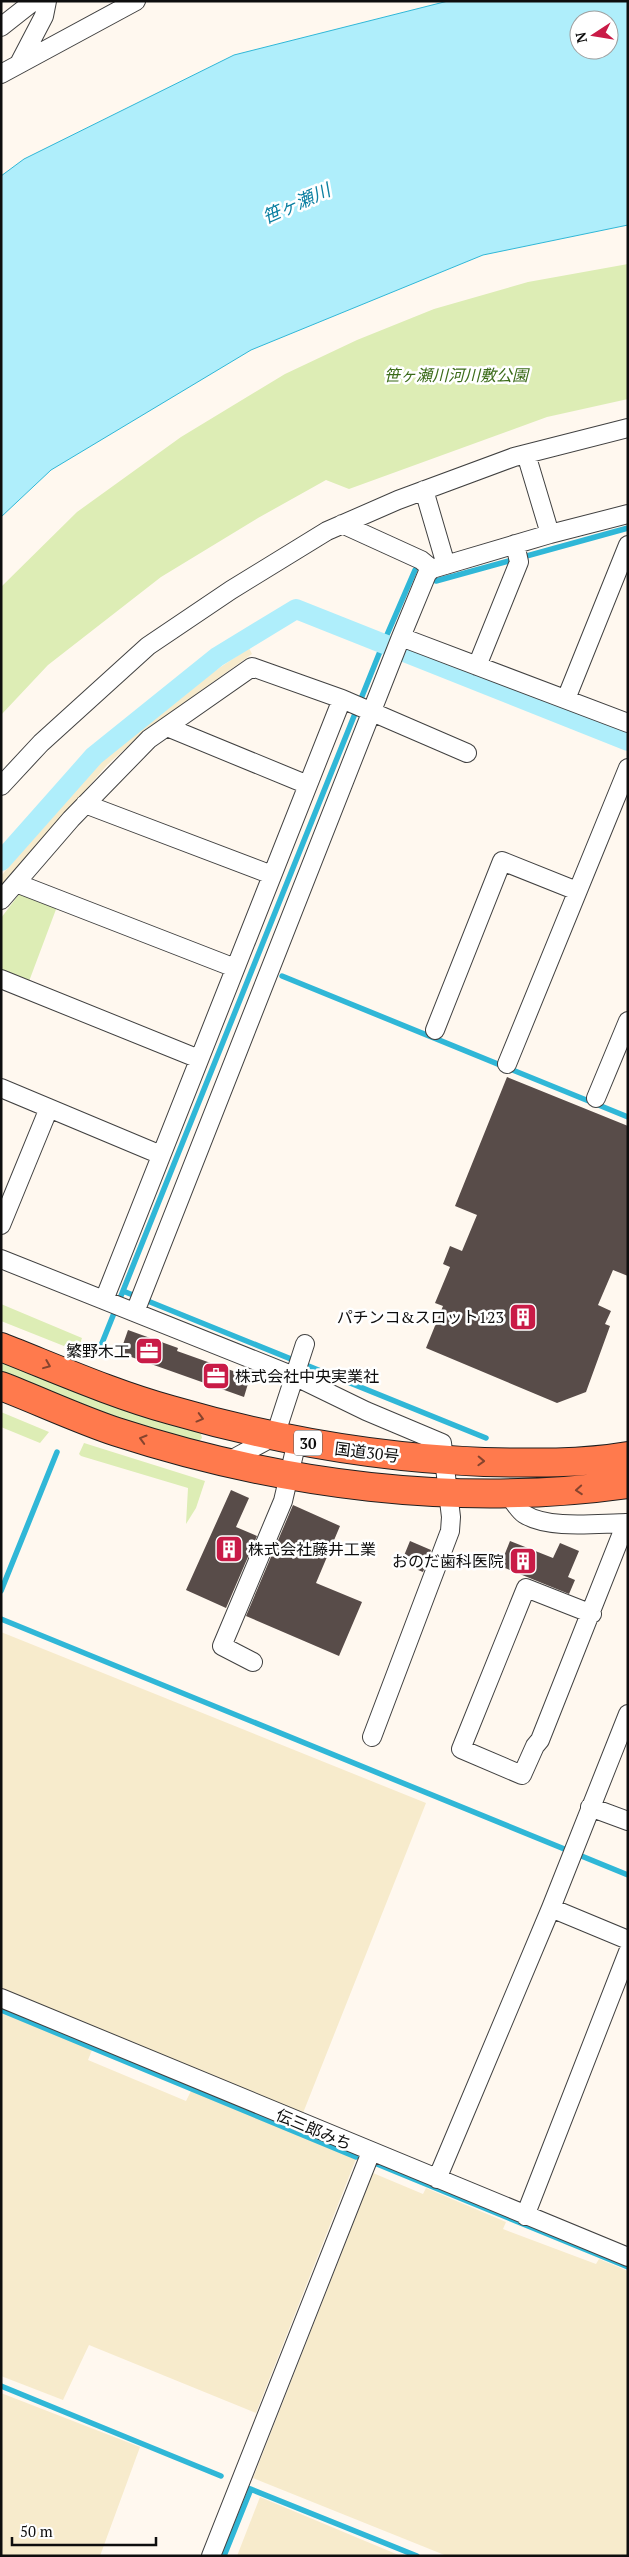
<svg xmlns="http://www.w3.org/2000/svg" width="629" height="2557" font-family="'PT Serif','Noto Sans JP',serif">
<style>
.farmland{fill:#f7ebcc}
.green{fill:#ddedb5}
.water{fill:#afeefb;stroke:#30b7d7;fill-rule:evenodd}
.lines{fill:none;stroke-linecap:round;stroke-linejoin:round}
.stream{stroke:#30b7d7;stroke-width:5.5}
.canal{stroke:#afeefb;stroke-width:20}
.building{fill:#584c49}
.street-casing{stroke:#414141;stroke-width:20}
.highway-casing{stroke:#1f1f1f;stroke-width:30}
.street{stroke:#fff;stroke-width:18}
.highway{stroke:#ff7a4d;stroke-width:28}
.oneway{stroke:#86442e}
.labels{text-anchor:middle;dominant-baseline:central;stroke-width:5;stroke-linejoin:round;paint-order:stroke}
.shield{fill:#fff;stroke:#565656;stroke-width:1}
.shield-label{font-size:15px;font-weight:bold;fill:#0e0e0e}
.park-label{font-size:16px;font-style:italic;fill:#3b6b19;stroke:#fff}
.poi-label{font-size:16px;fill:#0e0e0e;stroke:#fff;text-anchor:end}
.street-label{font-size:16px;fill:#0e0e0e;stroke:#fff}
.water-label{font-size:18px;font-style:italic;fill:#0d80a2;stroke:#fff}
</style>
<rect width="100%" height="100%" fill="#fff8ef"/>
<path class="farmland" d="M 249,648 L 252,654 L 146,730 L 107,765 L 1,889 L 1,876 L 89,773 L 136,728 L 194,685 Z
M 1,1632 L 426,1803 L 303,2113 L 1,1989 Z
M 1,2012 L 92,2050 L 88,2060 L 186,2101 L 191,2091 L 356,2159 L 256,2413 L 89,2345 L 63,2400 L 1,2376 Z
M 373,2173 L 423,2194 L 426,2188 L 506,2222 L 503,2229 L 596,2264 L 599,2259 L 628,2271 L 628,2556 L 447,2556 L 253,2478 Z
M 1,2393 L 140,2447 L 100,2556 L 1,2556 Z
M 260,2497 L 401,2556 L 237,2556 Z"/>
<path class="green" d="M 628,264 L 628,399 L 547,417 L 349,489 L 326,480 L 258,518 L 161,577 L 48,665 L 1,715 L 1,587 L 77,512 L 181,437 L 285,374 L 357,340 L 434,309 L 528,282 Z
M 20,893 L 58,904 L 28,984 L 1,973 L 1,918 Z
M 1,1304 L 82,1338 L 79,1347 L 74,1350 L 1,1321 Z
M 1,1359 L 200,1430 L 202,1438 L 198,1442 L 128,1421 L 1,1373 Z
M 1,1412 L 49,1432 L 40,1443 L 1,1427 Z
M 84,1443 L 205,1481 L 196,1508 L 186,1524 L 188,1488 L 81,1456 L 79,1454 Z"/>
<path class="water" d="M 448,1 L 628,1 L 628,225 L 483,255 L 251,350 L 51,470 L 1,517 L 1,176 L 24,159 L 234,55 ZM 579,20 L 609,20 L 609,50 L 579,50 Z"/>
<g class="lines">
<path class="stream" d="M 436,581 L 628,528
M 282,976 L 628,1117
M 123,1291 L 486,1438
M 100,1348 L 383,644 L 415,570
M 1,1591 L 57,1452
M 1,1619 L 628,1875
M 1,2010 L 356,2157
M 377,2164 L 628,2267
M 1,2386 L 221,2476
M 248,2488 L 417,2556
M 224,2556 L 251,2489"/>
<path class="canal" d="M 1,861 L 94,756 L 217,657 L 296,609 L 628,741"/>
</g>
<path class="building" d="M 507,1077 L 628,1126 L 628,1276 L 613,1270 L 598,1305 L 611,1311 L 605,1324 L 610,1326 L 586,1392 L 557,1403 L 426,1348 L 443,1306 L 435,1303 L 450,1267 L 443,1264 L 450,1246 L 462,1251 L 477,1215 L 455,1206 Z
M 128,1330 L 178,1348 L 177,1351 L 250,1377 L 244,1397 L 120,1353 Z
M 231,1490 L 249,1498 L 236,1527 L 257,1536 L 226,1608 L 186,1590 Z
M 293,1505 L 340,1526 L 316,1583 L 362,1602 L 339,1656 L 246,1616 Z
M 410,1541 L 431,1550 L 423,1572 L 401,1563 Z
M 510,1541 L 553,1558 L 560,1543 L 579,1551 L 568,1577 L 575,1580 L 569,1594 L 500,1566 Z"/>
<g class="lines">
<g class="street-casing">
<path id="street" d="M 1,27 L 34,1
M 20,62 L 44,16 L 47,1
M 1,74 L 136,1
M 526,454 L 550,534
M 424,490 L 446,565
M 342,524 L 421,560 L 432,569 L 550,534 L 628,514
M 401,637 L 628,723
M 477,666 L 519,562 L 515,544
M 342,699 L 467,753
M 566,699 L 628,545
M 167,727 L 308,785
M 1,786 L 41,743 L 148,646 L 231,590 L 327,531 L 398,500 L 514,457 L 628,428
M 85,804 L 272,875
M 16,883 L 235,968
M 1,900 L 71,819 L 149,739 L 252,667 L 342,699 L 104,1300
M 1,979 L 199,1059
M 435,1030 L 502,861 L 577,891
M 507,1064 L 628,768
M 1,1088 L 161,1155
M 596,1098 L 628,1021
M 1,1225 L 49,1108
M 1,1259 L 294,1376 L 366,1411 L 442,1443 L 451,1517 L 450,1531 L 372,1737
M 135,1312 L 401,637 L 427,574 L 432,569
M 227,1462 L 275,1436 L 305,1344
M 507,1493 C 512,1499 518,1510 524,1514 C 549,1530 599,1523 628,1523
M 592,1614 L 526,1588 L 461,1749 L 522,1775 L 535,1746 L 540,1740 L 626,1523
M 253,1662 L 222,1646 L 283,1501 L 297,1441
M 590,1807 L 628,1821
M 551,1908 L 628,1940
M 1,1998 L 628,2257
M 437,2179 L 551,1908 L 628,1714
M 525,2216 L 628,1952
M 211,2556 L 371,2152"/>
</g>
<g class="highway-casing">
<path id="highway" d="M 1,1347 C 57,1369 113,1394 171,1410 C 274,1440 378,1458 484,1462 C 532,1463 581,1464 628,1456
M 1,1386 C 40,1401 78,1419 117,1432 C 280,1485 458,1508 628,1484"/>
</g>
<use href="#street" class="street"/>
<use href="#highway" class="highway"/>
</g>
<defs><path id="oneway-chevron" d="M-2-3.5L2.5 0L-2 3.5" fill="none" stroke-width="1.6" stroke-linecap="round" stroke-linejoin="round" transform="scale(1.25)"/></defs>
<g class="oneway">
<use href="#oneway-chevron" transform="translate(47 1365) rotate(22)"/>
<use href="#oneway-chevron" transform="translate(200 1418) rotate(15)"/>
<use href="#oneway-chevron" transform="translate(143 1439) rotate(-164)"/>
<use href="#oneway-chevron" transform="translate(481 1461) rotate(2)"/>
<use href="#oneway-chevron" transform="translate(579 1490) rotate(176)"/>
</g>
<defs>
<g id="building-square" transform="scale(1.4375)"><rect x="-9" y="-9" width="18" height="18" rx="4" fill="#c91b47" stroke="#fff"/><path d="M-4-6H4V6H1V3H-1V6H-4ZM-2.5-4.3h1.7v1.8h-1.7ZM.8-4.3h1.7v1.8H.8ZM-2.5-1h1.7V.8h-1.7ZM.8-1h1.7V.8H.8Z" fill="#fff"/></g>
<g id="office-square" transform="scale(1.4375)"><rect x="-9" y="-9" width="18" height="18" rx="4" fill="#c91b47" stroke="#fff"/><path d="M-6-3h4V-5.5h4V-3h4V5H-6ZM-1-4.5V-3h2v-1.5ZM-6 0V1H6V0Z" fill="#fff"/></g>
</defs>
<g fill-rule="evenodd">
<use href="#building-square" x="523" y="1317"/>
<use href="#office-square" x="149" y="1351"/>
<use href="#office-square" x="216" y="1376"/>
<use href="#building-square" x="229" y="1549"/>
<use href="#building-square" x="523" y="1561"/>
</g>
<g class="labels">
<rect class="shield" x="294" y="1430.5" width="28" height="25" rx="4"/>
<g class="shield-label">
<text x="308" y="1443">30</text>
</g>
<g class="park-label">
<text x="456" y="375">笹ヶ瀬川河川敷公園</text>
</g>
<g class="poi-label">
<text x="504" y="1317">パチンコ&amp;スロット123</text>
<text x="130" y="1351">繁野木工</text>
<text x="235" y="1376" text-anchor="start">株式会社中央実業社</text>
<text x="248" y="1549" text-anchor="start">株式会社藤井工業</text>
<text x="504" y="1561">おのだ歯科医院</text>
</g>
<g class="street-label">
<text transform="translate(367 1452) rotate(7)">国道30号</text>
<text transform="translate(314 2129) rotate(23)">伝三郎みち</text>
</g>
<g class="water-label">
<text transform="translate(296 203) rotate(-24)">笹ヶ瀬川</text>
</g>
</g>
<rect width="629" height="2557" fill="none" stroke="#0e0e0e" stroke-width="5"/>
<g transform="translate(594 35) rotate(258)"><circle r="24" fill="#ffffff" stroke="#9f9f9f"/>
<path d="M0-4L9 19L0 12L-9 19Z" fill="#c91b47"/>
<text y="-8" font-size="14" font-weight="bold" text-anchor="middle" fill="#0e0e0e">N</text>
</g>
<path d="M12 2537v8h144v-8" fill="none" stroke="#0e0e0e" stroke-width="2.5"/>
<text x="20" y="2537" font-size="15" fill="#0e0e0e" stroke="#ffffff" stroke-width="4" paint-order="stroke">50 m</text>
</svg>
